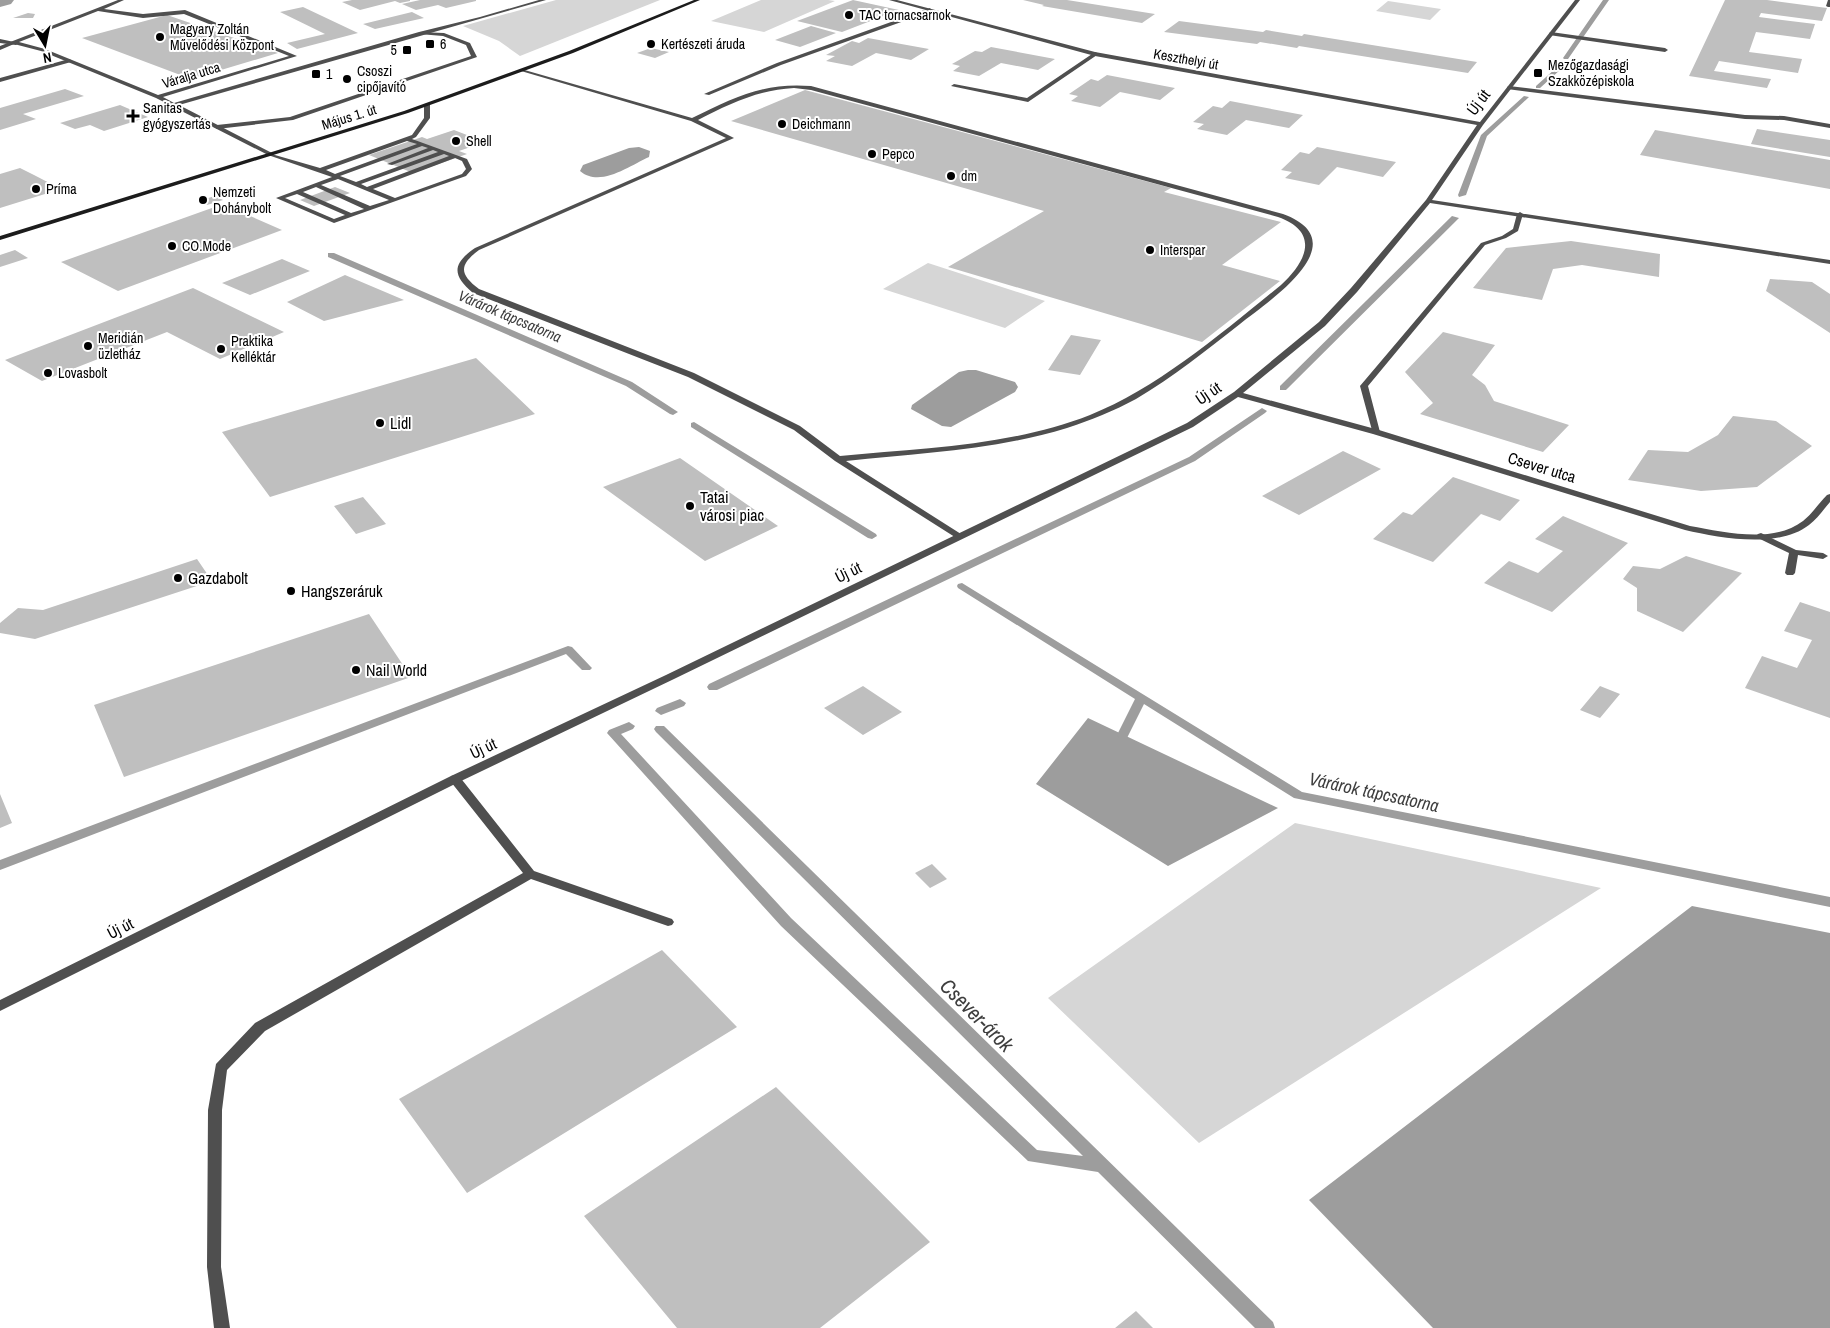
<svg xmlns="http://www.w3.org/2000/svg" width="1830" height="1328" font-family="'Archivo Narrow',sans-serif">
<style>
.green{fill:#d6d6d6}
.water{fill:#9d9d9d}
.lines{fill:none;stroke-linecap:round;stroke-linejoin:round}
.stream{fill:#9d9d9d;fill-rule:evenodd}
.canal{fill:#9d9d9d;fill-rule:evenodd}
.building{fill:#bfbfbf}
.lane{fill:#4f4f4f;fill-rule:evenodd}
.street{fill:#4f4f4f;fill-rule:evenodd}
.secondary{fill:#1c1c1c;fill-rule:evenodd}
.poi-dot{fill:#000;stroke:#fff;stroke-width:2}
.labels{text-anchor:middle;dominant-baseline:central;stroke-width:4;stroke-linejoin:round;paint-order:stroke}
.far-poi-label{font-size:14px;fill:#000;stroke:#fff;text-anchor:start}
.far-street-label{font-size:14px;fill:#000;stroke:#fff}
.far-water-label{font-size:15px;font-style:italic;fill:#3e3e3e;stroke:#fff}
.street-label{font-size:16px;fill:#000;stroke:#fff}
.poi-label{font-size:16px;fill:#000;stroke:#fff;text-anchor:start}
.water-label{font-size:18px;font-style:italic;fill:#3e3e3e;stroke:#fff}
.near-water-label{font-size:21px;font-style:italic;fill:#3e3e3e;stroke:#fff}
</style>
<rect width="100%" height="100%" fill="#fff"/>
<path class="green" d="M 556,0 L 660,0 L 520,56 L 499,41 L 463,26 Z
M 761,0 L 828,0 L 835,1 L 764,32 L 711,21 Z
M 1388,1 L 1441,9 L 1430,20 L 1376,11 Z
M 928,263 L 1045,301 L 1005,328 L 883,289 Z
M 1295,823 L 1601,888 L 1199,1143 L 1048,998 Z"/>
<path class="water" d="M 639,147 L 650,151 L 649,157 C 629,166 600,188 580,171 L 583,165 L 629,148 Z
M 968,370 L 976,370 L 1015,382 L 1018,387 L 1015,392 L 951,427 L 942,426 L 911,409 L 912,405 L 959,372 Z
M 1088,718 L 1278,808 L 1168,866 L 1036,784 Z
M 1692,906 L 1830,933 L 1830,1328 L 1433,1328 L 1309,1200 Z"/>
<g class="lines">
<path class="stream" d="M 1603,0 L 1609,0 L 1568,59 L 1564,59 L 1563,58 Z
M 1555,69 L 1560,70 L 1540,88 L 1536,88 L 1536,86 Z
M 1524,96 L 1529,97 L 1487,136 L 1466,195 L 1459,197 L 1458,195 L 1481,135 Z
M 1452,216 L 1459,218 L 1286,390 L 1280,390 L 1280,386 Z
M 328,253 L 334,253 L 632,382 L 678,412 L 673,415 L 670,414 L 626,386 L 328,257 Z
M 1262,408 L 1267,411 L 1265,413 L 1195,461 L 717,690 L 709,690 L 707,687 L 709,684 L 1189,457 Z
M 694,422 L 876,534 L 877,536 L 872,539 L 868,538 L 691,427 L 691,423 Z
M 962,583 L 1302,792 L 1830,897 L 1830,907 L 1294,798 L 1144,704 L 1127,738 L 1119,738 L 1117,735 L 1135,699 L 958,588 L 957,586 L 958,584 Z
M 568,646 L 572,647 L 590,666 L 592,668 L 590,670 L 582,670 L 566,654 L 0,870 L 0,860 Z
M 680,699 L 686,703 L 684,706 L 661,715 L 655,711 L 657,708 Z
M 629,722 L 635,726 L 633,729 L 621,734 L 791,918 L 1037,1150 L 1083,1156 L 656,732 L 654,729 L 656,726 L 664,726 L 1273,1322 L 1275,1328 L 1255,1328 L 1098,1172 L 1028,1161 L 781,926 L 607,733 L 609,730 Z"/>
<path class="canal" d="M 0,0 L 14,0 L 11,4 L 0,7 Z"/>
</g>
<path class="building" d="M 352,0 L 410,0 L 410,1 L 400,3 L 395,1 L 360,10 L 342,2 Z
M 420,0 L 476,0 L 476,1 L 446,8 L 438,5 L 416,10 L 402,4 Z
M 853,0 L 899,10 L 842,32 L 797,21 Z
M 1023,0 L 1067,0 L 1155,14 L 1142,23 L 1042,6 L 1044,5 Z
M 1725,0 L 1767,0 L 1827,8 L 1822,21 L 1761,13 L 1759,17 L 1815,24 L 1810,39 L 1756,32 L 1749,52 L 1802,59 L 1798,73 L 1719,61 L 1714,71 L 1771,79 L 1767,88 L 1689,76 Z
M 303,7 L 358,33 L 297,49 L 287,43 L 325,34 L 280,12 Z
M 412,12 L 424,18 L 375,29 L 363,24 Z
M 28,13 L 35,14 L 33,18 L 13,18 Z
M 167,15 L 278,53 L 191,79 L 82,38 Z
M 1179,21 L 1263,32 L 1266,30 L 1302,36 L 1304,34 L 1477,62 L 1468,73 L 1299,46 L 1297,48 L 1260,42 L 1257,44 L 1164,32 Z
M 811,26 L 836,33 L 800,47 L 775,40 Z
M 868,38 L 929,49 L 911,60 L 876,53 L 852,66 L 826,61 L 835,56 L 826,55 L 852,41 L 859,43 Z
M 991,47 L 1055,59 L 1038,70 L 1001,63 L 979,76 L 953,71 L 960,66 L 952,64 L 975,51 L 982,52 Z
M 651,48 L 669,52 L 655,58 L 637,53 Z
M 1107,75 L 1175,88 L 1160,100 L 1120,92 L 1100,107 L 1071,101 L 1078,96 L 1069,94 L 1091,79 L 1098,81 Z
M 65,89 L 84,96 L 23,114 L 36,119 L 0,130 L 0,108 Z
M 805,90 L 1171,188 L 1164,192 L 1281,222 L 1222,265 L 1280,281 L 1202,342 L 948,267 L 1044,211 L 731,121 Z
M 1230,101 L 1303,115 L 1289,128 L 1246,120 L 1227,135 L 1197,129 L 1204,124 L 1193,122 L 1213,106 L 1222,108 Z
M 120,105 L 148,117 L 104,131 L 90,125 L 75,129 L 60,123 Z
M 1757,129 L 1830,140 L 1830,157 L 1751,144 Z
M 454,130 L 485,142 L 459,151 L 467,154 L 413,173 L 369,155 L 422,137 L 427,139 Z
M 1655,130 L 1830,160 L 1830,189 L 1640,155 Z
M 1317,147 L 1396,162 L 1383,177 L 1337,167 L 1319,185 L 1285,178 L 1292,172 L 1281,170 L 1300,152 L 1309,154 Z
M 20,168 L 34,175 L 61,189 L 0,208 L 0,174 Z
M 335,187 L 350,193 L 314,206 L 300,200 Z
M 215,196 L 223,200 L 207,205 L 198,201 Z
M 223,204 L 282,230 L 118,291 L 61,262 Z
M 1571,241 L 1660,254 L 1659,277 L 1582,265 L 1553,269 L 1542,300 L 1473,288 L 1506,248 Z
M 15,250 L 28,258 L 0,267 L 0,255 Z
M 282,259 L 310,271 L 250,295 L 222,283 Z
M 345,275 L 404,300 L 324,321 L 287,302 Z
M 1770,279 L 1812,282 L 1830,294 L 1830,333 L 1766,291 Z
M 193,288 L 284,332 L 220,359 L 167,332 L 42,381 L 5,360 Z
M 1443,332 L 1495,345 L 1472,375 L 1485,385 L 1494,401 L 1569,425 L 1543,452 L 1420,414 L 1433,403 L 1405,372 Z
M 1071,335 L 1101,340 L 1080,375 L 1048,370 Z
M 476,358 L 535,414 L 270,497 L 222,432 Z
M 1733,416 L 1776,421 L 1812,446 L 1757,487 L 1701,491 L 1628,480 L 1648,450 L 1688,452 L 1718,435 Z
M 1343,451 L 1381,469 L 1299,515 L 1262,496 Z
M 680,458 L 778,526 L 705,561 L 603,487 Z
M 1453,477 L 1520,500 L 1500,521 L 1481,514 L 1433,562 L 1373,539 L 1403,512 L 1412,515 Z
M 363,497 L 386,524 L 356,534 L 334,506 Z
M 1563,516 L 1628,543 L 1552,612 L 1484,583 L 1509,561 L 1538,573 L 1563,551 L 1535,539 Z
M 1686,556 L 1742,573 L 1683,632 L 1637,611 L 1637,588 L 1623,579 L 1633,566 L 1660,569 Z
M 197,559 L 212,581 L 35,639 L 0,633 L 0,623 L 18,608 L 43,610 Z
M 1800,602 L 1830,612 L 1830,718 L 1745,688 L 1762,656 L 1797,668 L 1812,640 L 1784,631 Z
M 369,614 L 411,677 L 124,777 L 94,705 Z
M 863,686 L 902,712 L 863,735 L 824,708 Z
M 1600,686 L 1620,694 L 1600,718 L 1580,710 Z
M 0,794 L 12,823 L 0,828 Z
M 932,864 L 947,879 L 930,888 L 915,873 Z
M 662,950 L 737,1027 L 467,1193 L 399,1099 Z
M 776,1087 L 930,1242 L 820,1328 L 677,1328 L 584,1216 Z
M 1136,1311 L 1153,1328 L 1115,1328 Z"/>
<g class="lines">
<path class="lane" d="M 1828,0 L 1830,0 L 1830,7 L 1828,7 L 1826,6 Z
M 930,8 L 932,11 L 781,65 L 709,95 L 704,94 L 777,63 Z
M 419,32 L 444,33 L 470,43 L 477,57 L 293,120 L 217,129 L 214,127 L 217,125 L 290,117 L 471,56 L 466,45 L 443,36 L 419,34 Z
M 1551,32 L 1665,48 L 1668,50 L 1665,52 L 1549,35 L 1549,33 Z
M 0,39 L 19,43 L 16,45 L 0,43 Z
M 1095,52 L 1097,53 L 1097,55 L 1028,102 L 951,86 L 954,84 L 1027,98 Z
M 69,59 L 71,60 L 71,62 L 0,82 L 0,78 Z
M 521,69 L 692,118 C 733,98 764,82 811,86 L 1283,214 C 1359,242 1269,301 1240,324 C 1207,350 1173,377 1136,399 C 1114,411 1091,420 1067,428 C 996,450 920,453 846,461 L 961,534 L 963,536 L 958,539 L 835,461 L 794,430 L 688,377 L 473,293 C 452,275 452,264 475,248 L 726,138 L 691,121 L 521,71 ZM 794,88 L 811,90 L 1278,217 C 1320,232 1307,261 1281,285 C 1224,331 1158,388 1090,415 C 1011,446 923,448 840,456 L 800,426 L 694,373 L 479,289 C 459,274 459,265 479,250 L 734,138 L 698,120 C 729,104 758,90 794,88 Z
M 1509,86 L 1745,115 L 1784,116 L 1830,124 L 1830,128 L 1784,120 L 1745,119 L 1507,89 L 1507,87 Z
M 427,103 L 430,105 L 430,118 L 416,137 L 412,139 L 467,159 L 472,169 L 466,176 L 334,223 L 276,198 L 332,177 L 268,155 L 268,153 L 320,168 L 412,135 L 424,118 L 424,105 ZM 407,141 L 417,144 L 335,174 L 326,170 ZM 422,146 L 428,148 L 387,164 L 392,165 L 433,150 L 438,152 L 356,182 L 340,176 ZM 444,154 L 449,156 L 367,187 L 361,184 ZM 455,158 L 462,161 L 466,169 L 462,174 L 395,198 L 373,189 ZM 338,179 L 389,200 L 370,206 L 321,185 ZM 316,187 L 364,209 L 351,213 L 303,192 ZM 297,194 L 345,215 L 334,219 L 285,198 Z
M 1520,212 L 1523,214 L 1518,231 L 1506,238 L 1485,245 L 1368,386 L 1380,432 L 1376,434 L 1373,434 L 1360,386 L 1481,243 L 1502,236 L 1513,229 L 1517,214 Z
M 1761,533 L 1796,550 L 1823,553 L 1828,556 L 1823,559 L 1798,555 L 1795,573 L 1793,575 L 1787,575 L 1785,573 L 1789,553 L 1758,538 L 1756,536 L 1758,534 Z
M 455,775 L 459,776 L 534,871 L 672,919 L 674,922 L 672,925 L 668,926 L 531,879 L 265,1031 L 227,1070 L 222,1110 L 221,1267 L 230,1328 L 214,1328 L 207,1267 L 208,1110 L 216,1064 L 255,1023 L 523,873 L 451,782 L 450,779 L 451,776 Z"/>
<path class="street" d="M 118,0 L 124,0 L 104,9 L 143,14 L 185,10 L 297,56 L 163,97 L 174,103 L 419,32 L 480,17 L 539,0 L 546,0 L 179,105 L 272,153 L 272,155 L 270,156 L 156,98 L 41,51 L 14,44 L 0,50 L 0,46 ZM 98,11 L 143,18 L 184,14 L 289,56 L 158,95 L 45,49 L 19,42 Z
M 889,0 L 897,0 L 1095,52 L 1480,122 L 1575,0 L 1580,0 L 1483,125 L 1432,200 L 1830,260 L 1830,264 L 1430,203 L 1357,292 L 1325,326 L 1243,393 L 1379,430 L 1690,526 C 1724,532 1773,544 1803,521 C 1812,514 1819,503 1827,495 L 1830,494 L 1830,502 C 1823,510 1817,519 1809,525 C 1778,549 1720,538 1685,530 L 1373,434 L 1238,397 L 1193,427 L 674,679 L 459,782 L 0,1011 L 0,1000 L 451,776 L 666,675 L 1187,423 L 1234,392 L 1319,322 L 1351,288 L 1426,200 L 1477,125 L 1095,56 Z"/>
<path class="secondary" d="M 694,0 L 700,0 L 573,53 L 408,113 L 0,240 L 0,236 L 404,111 L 569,51 Z"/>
</g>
<g class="poi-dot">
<circle cx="849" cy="15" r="5"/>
<circle cx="160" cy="37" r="5"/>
<rect x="425" y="39" width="10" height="10" rx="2.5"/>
<circle cx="651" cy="44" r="5"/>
<rect x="402" y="45" width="10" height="10" rx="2.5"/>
<rect x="1533" y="68" width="10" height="10" rx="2.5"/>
<rect x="311" y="69" width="10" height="10" rx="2.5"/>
<circle cx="347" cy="79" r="5"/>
<path d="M130.5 108.5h5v5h5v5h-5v5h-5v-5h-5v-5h5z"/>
<circle cx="782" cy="124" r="5"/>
<circle cx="456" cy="141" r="5"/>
<circle cx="872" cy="154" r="5"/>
<circle cx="951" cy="176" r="5"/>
<circle cx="36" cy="189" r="5"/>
<circle cx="203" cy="200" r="5"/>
<circle cx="172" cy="246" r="5"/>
<circle cx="1150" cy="250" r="5"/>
<circle cx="88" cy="346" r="5"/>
<circle cx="221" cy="349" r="5"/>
<circle cx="48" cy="373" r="5"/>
<circle cx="380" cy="423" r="5"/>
<circle cx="690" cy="506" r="5"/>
<circle cx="178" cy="578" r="5"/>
<circle cx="291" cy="591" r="5"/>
<circle cx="356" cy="670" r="5"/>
</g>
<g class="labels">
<g class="far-poi-label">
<text x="859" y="15">TAC tornacsarnok</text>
<text x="170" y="29">Magyary Zoltán<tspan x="170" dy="16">Művelődési Központ</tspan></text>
<text x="440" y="44">6</text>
<text x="661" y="44">Kertészeti áruda</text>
<text x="397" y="50" text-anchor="end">5</text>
<text x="1548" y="65">Mezőgazdasági<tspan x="1548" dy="16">Szakközépiskola</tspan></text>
<text x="357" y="71">Csoszi<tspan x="357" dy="16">cipőjavító</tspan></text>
<text x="326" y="74">1</text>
<text x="143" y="108">Sanitas<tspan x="143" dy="16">gyógyszertás</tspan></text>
<text x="792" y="124">Deichmann</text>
<text x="466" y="141">Shell</text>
<text x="882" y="154">Pepco</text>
<text x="961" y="176">dm</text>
<text x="46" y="189">Príma</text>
<text x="213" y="192">Nemzeti<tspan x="213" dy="16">Dohánybolt</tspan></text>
<text x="182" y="246">CO.Mode</text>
<text x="1160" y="250">Interspar</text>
<text x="98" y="338">Meridián<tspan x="98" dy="16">üzletház</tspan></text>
<text x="231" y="341">Praktika<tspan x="231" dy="16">Kelléktár</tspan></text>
<text x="58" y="373">Lovasbolt</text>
</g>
<g class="far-street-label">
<text transform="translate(1186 59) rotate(10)">Keszthelyi út</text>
<text transform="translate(191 75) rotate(-17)">Váralja utca</text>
<text transform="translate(349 117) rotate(-17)">Május 1. út</text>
</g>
<g class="far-water-label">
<text transform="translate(510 316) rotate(23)">Várárok tápcsatorna</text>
</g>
<g class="street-label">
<text transform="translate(1478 102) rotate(-53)">Új út</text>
<text transform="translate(1208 393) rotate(-34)">Új út</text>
<text transform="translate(1542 467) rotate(17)">Csever utca</text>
<text transform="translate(848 572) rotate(-26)">Új út</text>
<text transform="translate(483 748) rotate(-25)">Új út</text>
<text transform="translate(120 928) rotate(-27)">Új út</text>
</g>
<g class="poi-label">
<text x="390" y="423">Lidl</text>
<text x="700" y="497">Tatai<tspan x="700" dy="18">városi piac</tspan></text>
<text x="188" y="578">Gazdabolt</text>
<text x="301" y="591">Hangszeráruk</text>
<text x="366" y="670">Nail World</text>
</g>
<g class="water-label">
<text transform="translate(1374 792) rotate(12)">Várárok tápcsatorna</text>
</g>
<g class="near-water-label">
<text transform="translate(977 1015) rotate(45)">Csever-árok</text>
</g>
</g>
<g transform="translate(45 45) rotate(170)" stroke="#ffffff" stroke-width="4" paint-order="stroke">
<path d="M0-4L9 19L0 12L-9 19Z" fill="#000000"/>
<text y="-8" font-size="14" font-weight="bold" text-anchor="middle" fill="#000000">N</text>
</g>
</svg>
